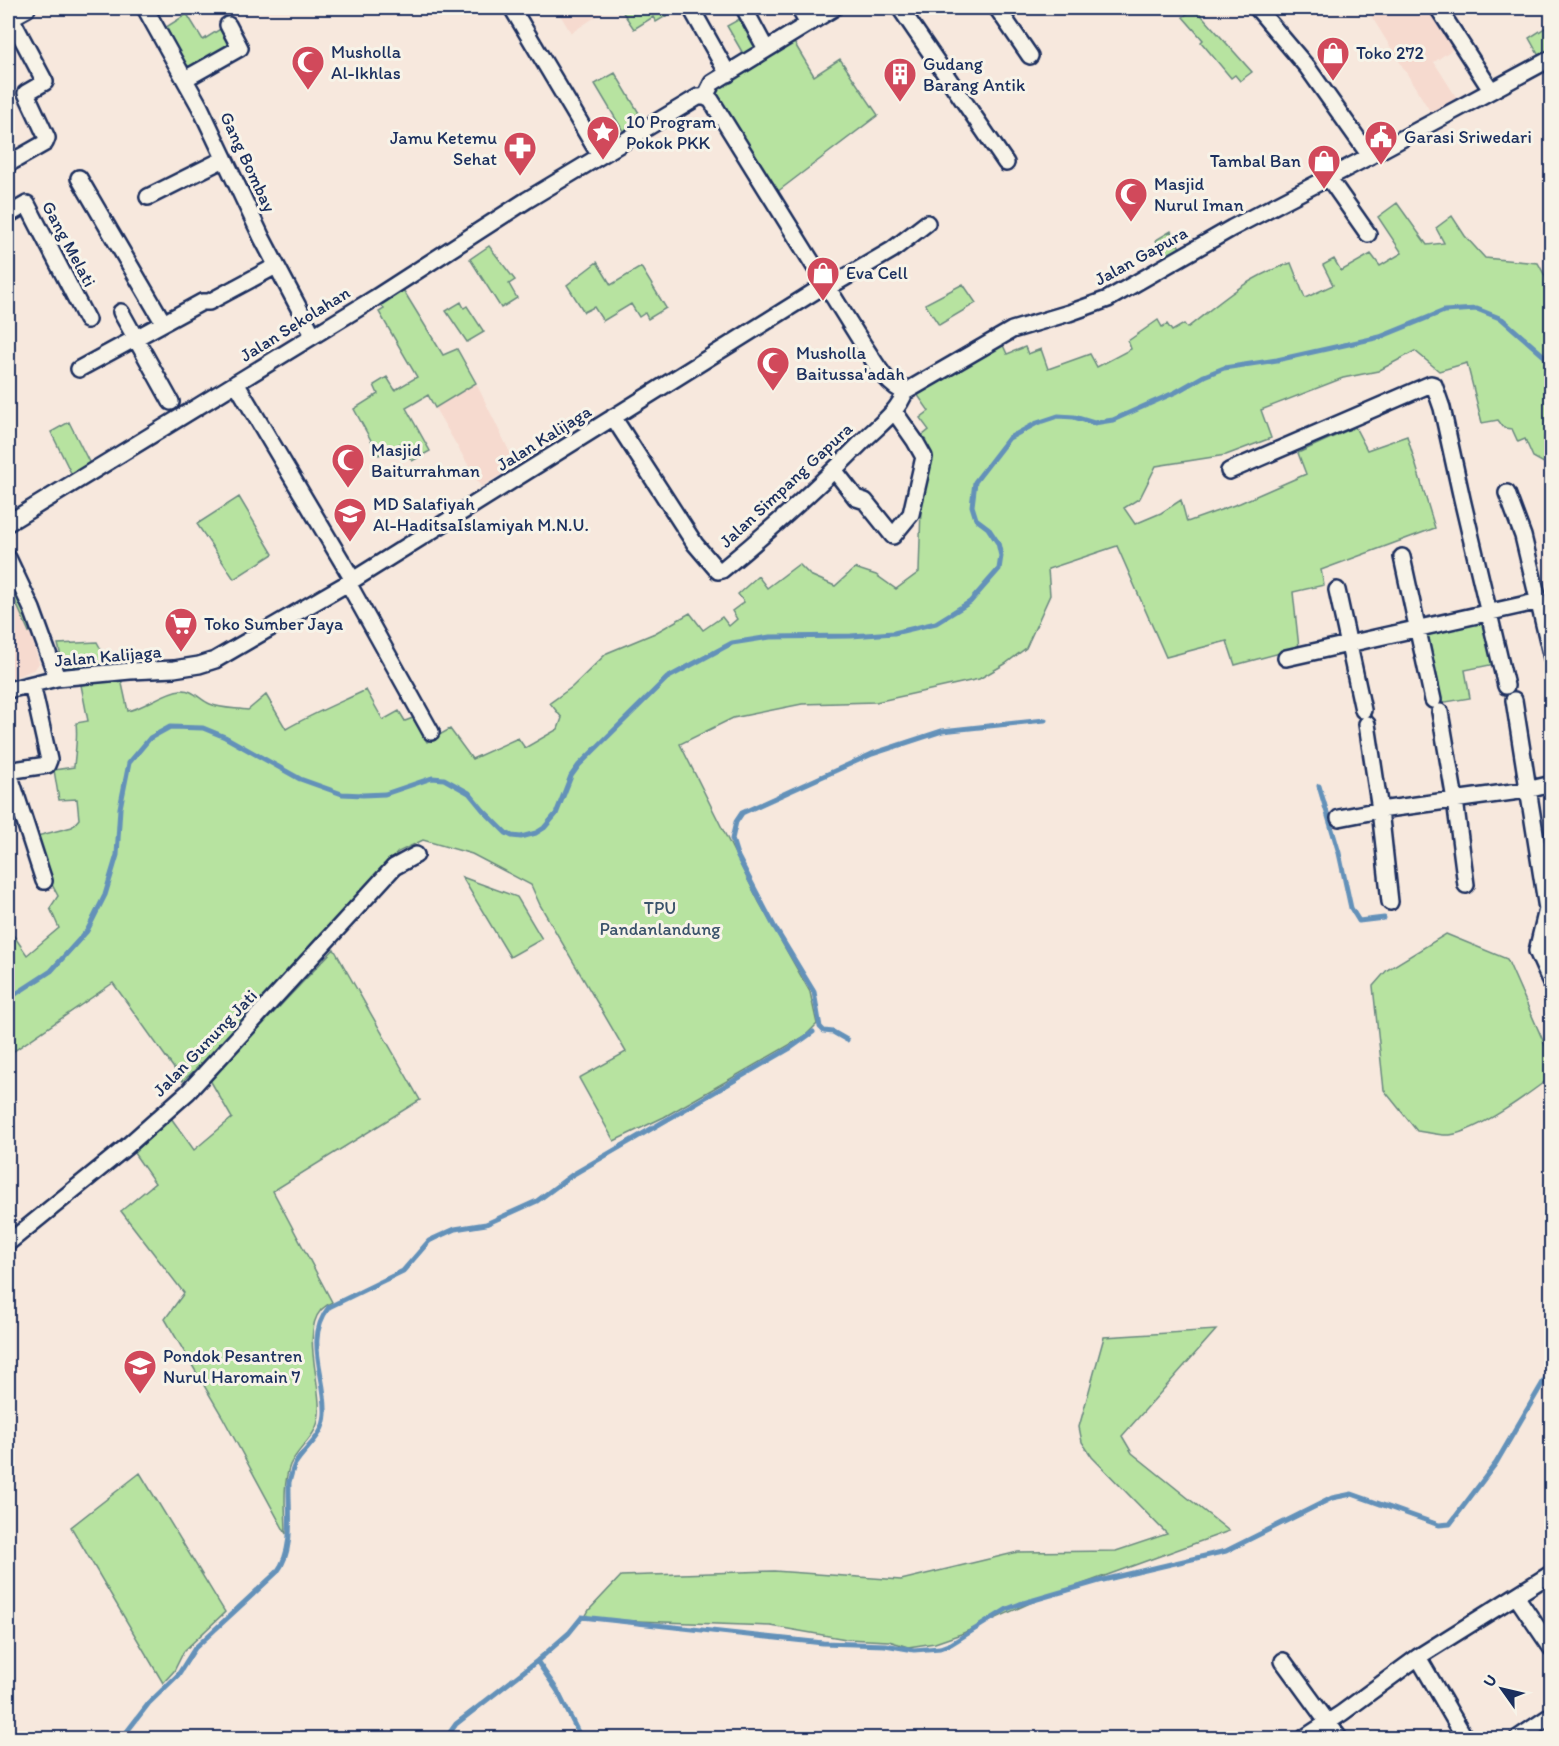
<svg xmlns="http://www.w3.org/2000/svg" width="1559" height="1746" font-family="Itim,sans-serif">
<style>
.built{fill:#f6dacf}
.green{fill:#b7e3a0;stroke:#69897f;stroke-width:1.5}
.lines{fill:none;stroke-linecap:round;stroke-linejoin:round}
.stream{stroke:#6491b9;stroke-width:5}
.minor-casing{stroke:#1b2f5e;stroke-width:20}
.tertiary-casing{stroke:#1b2f5e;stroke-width:22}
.minor{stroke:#f7f3e8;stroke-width:15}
.tertiary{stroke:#f7f3e8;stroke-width:18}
.labels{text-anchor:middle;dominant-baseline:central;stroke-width:6;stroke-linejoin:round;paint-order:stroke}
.poi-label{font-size:18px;fill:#1b2f5e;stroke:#f7f3e8;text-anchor:start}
.street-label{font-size:18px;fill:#1b2f5e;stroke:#f7f3e8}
.park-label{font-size:18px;fill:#3a536b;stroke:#f7f3e8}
</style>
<rect width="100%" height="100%" fill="#f7e8dd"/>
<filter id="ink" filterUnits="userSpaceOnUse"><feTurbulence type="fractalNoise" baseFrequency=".0167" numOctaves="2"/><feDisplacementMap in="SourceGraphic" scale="12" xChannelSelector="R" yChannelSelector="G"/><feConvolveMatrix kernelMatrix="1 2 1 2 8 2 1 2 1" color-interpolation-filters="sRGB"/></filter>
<g filter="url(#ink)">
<path class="built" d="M 556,8 L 609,8 L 571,33 Z
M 1380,8 L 1434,8 L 1459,45 L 1434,62 L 1458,100 L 1433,116 L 1370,14 Z
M 476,383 L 516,465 L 481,487 L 435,408 Z
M 8,585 L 28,631 L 33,629 L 38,640 L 33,642 L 39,663 L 35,669 L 8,680 Z"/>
<path class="green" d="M 620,8 L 667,8 L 671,13 L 656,22 L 653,17 L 634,29 Z
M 1195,8 L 1252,72 L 1240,81 L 1235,75 L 1231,78 L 1201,42 L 1203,40 L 1183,17 Z
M 187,14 L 203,40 L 225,26 L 236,46 L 188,74 L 163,29 Z
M 745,16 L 760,45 L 745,57 L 727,26 Z
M 1551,24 L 1551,50 L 1539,56 L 1529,38 Z
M 792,39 L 814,76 L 840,59 L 878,115 L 777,192 L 712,90 Z
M 615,73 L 639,113 L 630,119 L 634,125 L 623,131 L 595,84 Z
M 1397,203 L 1427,245 L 1444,243 L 1436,228 L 1452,216 L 1465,236 L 1485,258 L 1538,263 L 1551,287 L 1551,467 L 1533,457 L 1525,439 L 1518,442 L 1512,429 L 1504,428 L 1498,420 L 1482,423 L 1467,363 L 1439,371 L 1415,351 L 1378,371 L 1343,378 L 1261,410 L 1271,438 L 1226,455 L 1156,466 L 1140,498 L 1124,508 L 1135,524 L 1161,513 L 1181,500 L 1187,522 L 1240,503 L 1306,474 L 1298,453 L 1355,427 L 1367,450 L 1407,436 L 1435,528 L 1321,570 L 1324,585 L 1293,592 L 1299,648 L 1235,665 L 1227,641 L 1166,657 L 1117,546 L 1048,569 L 1050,595 L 1026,648 L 1005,664 L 979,679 L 876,702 L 802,704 L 733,718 L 680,744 L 759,902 L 810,992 L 817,1024 L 805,1036 L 664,1117 L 614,1141 L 579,1078 L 626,1052 L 540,905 L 531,885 L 472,854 L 423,840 L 398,852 C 328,930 260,1010 183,1081 L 113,983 L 8,1055 L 8,939 L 14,936 L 27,955 L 59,928 L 50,908 L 58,896 L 48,877 L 37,836 L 72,827 L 79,819 L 77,799 L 59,800 L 54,770 L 74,767 C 75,752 78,738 76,723 L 88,721 L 81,685 L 118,677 L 121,679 L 128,711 C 146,707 165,691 181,690 C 193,689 200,700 210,704 C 221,709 237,708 248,710 L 266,695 L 286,729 C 312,714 339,703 366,690 L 383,720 L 399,711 L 405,721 L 413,718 L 427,742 L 450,729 L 472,759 L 518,738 L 525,748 L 558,729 L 562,718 L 550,703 L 572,687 L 607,653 L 655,633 L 690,613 L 703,630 L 722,617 L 729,626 L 737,619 L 732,611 L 744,602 L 738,594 L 758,576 L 767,588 L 799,564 L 810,575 L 835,586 L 855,568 L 876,575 L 896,589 L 919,572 L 921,507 L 928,474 L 928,455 L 918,439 L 929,430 L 920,418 L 929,411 L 917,394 L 1002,343 L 1007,354 L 1025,347 L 1028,354 L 1041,349 L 1048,369 L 1090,354 L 1097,367 L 1131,349 L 1128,341 L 1158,320 L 1162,327 L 1167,324 L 1172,331 L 1184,324 L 1187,328 C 1222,301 1248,276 1291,263 L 1305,298 L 1333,285 L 1323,265 L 1334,259 L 1341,271 L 1371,254 L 1380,266 L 1402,253 L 1378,217 Z
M 1171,231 L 1180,248 L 1164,257 L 1156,240 Z
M 489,246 L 515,280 L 509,284 L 517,298 L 501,308 L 470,259 Z
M 597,262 L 611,285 L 641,267 L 666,308 L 648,319 L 645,313 L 639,317 L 631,304 L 603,321 L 594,307 L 584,312 L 567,285 Z
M 963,284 L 976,303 L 939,325 L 925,304 Z
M 402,288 L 443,355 L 457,349 L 476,383 L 435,408 L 428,395 L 406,408 L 430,451 L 412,461 L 401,443 L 379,455 L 354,409 L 378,394 L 374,385 L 387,377 L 395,390 L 417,377 L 379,312 L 384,309 L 380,302 Z
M 461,302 L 464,308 L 467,306 L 484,332 L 467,342 L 446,311 Z
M 69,422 L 90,464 L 72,475 L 51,432 Z
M 239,497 L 273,554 L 234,579 L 197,524 Z
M 8,569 L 33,629 L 29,632 L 8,585 Z
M 1485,620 L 1495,664 L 1465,670 L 1470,698 L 1440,703 L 1424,633 Z
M 97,642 L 109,664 L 66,667 L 63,665 L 58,644 Z
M 462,877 L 517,897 L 542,939 L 510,957 Z
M 1446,934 L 1507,959 L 1552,1061 L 1551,1077 C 1527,1095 1480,1130 1450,1135 C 1440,1136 1427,1132 1417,1131 L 1384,1090 L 1373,986 L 1387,970 Z
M 334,949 L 420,1100 L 273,1191 L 332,1302 C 329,1304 324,1307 321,1310 C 301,1332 322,1387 319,1414 C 318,1436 299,1446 290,1465 C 282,1485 286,1513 286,1534 L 222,1416 L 165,1319 L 184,1293 L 121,1211 L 155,1183 L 134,1153 L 171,1118 L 194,1150 L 232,1118 L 210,1080 Z
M 1216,1330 L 1122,1436 L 1132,1453 L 1229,1531 L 1030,1603 L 961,1634 L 935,1643 L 908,1647 L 889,1641 L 846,1639 L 771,1626 L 584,1619 L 589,1610 L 621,1576 L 774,1571 L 901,1580 L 1018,1552 L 1116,1551 L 1167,1534 L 1092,1457 L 1082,1442 L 1079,1427 L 1104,1337 Z
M 140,1473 L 225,1612 L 184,1651 L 174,1671 L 163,1683 L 71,1527 Z"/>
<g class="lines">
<path class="stream" d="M 1319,786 L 1339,853 L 1351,908 L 1359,921 L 1384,918
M 8,999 L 51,971 L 87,931 L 105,895 L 117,855 L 120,808 L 129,763 L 150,738 L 170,727 L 203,728 L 225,737 L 300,779 L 342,794 L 363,795 L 385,794 L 432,778 L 444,779 L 469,793 L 483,810 L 506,833 L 512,836 L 521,837 L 536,833 L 544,828 L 556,814 L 571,776 L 579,765 L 667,678 L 732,643 L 770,637 L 851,636 L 894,633 L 936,623 L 970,602 L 999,569 L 1001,556 L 998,543 L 988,528 L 976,519 L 972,506 L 975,482 L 1009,438 L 1037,423 L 1058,416 L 1074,417 L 1094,423 L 1113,420 L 1176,392 L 1204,376 L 1224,368 L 1277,360 L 1380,337 L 1444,311 L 1477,309 L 1502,319 L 1552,363
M 847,1040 L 833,1032 L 824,1031 L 820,1027 L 814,992 L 774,926 L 737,855 L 732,839 L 736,822 L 742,813 L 872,754 L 942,731 L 1045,720
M 537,1661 L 557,1690 L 581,1738
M 122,1738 L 149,1703 L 178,1675 L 195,1648 L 277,1572 C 295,1549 288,1511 289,1482 C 291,1476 292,1470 295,1464 C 306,1446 324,1437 325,1414 C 327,1377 303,1340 329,1307 L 403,1271 L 429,1241 L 435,1238 L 455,1229 L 486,1224 L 537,1201 L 572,1175 L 792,1047 L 813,1032
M 446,1738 L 456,1724 L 537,1661 L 569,1633 L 582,1617 L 823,1643 L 885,1645 L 914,1650 L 940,1648 L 951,1644 L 1007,1609 L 1020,1604 L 1099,1581 L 1226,1551 L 1332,1498 L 1352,1494 L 1439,1525 L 1450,1524 L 1496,1463 L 1552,1367"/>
<g class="minor-casing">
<path id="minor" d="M 145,8 L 200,107 L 262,238 L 313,335
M 512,8 L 600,156
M 691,8 L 728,74
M 744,8 L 766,49
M 799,8 L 808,24
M 900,8 L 1006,163
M 997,8 L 1030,56
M 1257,8 L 1307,67 L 1370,156
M 1438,8 L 1491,90
M 185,79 L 240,48 L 228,25
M 705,97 L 711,100 L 864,346 C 875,362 886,385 905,392
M 705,97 L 712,83 L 834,8
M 8,164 L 45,143 L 47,138 L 26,93 L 45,82 L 10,16
M 1328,177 L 1368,234
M 79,178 L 163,322
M 148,197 L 224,159
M 8,215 L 27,204 L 87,320
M 827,288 L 892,250 L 927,223
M 121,312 L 171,402
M 79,369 L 202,302 L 209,302 L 276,266
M 236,383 L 353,580
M 905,392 L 1012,330 L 1069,313 L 1108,299 L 1232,228 L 1370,156 L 1552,58
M 613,417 L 695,544 L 718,571 L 722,570 C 772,529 818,487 863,441 C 878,426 898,412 905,392
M 835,471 L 856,498 L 865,501 L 893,536 L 911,514 L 924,457 L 915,441 L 894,411
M 1229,471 L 1431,384 L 1434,385 L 1442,408 L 1462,499 L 1506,686
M 1507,493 L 1523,536 L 1552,658
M 8,523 L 375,298 L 527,200 L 698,97 L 705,97
M 1402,557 L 1433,700
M 8,558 L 32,609 L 57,678
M 348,583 L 431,732
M 1337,590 L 1363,710
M 1286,658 L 1540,601
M 32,684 L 49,760 L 47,765 L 14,770 L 10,776 L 44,881
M 8,690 L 57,678 L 130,671 L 174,669 L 199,665 L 215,660 L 353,580 L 825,285
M 1514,700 L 1547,909 L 1537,951 L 1552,985
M 1440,712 L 1455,800 L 1466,885
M 1367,724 L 1380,810 L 1390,902
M 1339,818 L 1380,810 L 1527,790 L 1552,784
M 8,1243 L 125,1148 L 188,1092 L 394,867 L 416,855
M 1516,1596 L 1552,1649
M 1418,1657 L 1465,1738
M 1283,1661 L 1339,1738
M 1304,1738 L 1342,1713 L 1418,1657 L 1552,1573
M 1518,1738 L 1552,1715"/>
</g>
<g class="tertiary-casing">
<path id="tertiary" d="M 8,18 L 26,8"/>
</g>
<use href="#minor" class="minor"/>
<use href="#tertiary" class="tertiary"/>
</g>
</g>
<defs>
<g id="shop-pin" transform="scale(1.725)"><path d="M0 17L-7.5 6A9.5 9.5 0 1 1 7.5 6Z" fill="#d1495b" stroke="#f7f3e8"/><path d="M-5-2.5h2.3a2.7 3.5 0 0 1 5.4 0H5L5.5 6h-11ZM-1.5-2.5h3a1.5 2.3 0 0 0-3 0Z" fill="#fff"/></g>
<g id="mosque-pin" transform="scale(1.725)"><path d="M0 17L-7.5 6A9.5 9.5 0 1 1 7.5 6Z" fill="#d1495b" stroke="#f7f3e8"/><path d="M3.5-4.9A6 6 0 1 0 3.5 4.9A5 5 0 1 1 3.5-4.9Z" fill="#fff"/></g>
<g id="building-pin" transform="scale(1.725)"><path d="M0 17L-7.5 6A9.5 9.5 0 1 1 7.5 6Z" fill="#d1495b" stroke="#f7f3e8"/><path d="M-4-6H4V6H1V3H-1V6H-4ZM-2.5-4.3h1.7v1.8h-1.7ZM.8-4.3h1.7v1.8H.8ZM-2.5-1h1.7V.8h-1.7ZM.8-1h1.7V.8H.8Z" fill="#fff"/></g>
<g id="sight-pin" transform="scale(1.725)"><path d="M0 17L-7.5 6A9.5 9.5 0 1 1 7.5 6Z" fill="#d1495b" stroke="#f7f3e8"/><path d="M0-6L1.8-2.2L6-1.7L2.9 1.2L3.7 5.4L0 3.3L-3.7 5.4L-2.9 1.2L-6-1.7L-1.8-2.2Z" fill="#fff"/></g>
<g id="civic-pin" transform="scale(1.725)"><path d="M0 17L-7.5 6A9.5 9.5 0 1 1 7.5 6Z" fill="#d1495b" stroke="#f7f3e8"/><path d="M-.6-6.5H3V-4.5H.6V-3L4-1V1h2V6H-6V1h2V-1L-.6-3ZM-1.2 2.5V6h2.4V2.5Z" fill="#fff"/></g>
<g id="pharmacy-pin" transform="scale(1.725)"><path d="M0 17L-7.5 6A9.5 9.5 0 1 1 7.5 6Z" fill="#d1495b" stroke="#f7f3e8"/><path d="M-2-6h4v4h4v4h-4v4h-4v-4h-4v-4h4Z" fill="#fff"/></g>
<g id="school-pin" transform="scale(1.725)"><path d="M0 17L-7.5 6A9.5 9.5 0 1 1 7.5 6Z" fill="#d1495b" stroke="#f7f3e8"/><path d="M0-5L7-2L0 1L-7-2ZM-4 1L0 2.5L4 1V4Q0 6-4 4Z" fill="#fff"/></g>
<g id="supermarket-pin" transform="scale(1.725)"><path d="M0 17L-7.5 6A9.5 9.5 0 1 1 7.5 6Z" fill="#d1495b" stroke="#f7f3e8"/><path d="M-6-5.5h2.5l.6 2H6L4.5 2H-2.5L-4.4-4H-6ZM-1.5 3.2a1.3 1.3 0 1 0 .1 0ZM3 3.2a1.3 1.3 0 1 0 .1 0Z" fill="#fff"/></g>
</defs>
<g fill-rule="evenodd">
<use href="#shop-pin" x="1333" y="53"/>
<use href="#mosque-pin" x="308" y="62"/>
<use href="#building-pin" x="900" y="74"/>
<use href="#sight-pin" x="603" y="132"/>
<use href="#civic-pin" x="1381" y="137"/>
<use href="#pharmacy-pin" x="520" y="148"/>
<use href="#shop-pin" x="1324" y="161"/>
<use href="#mosque-pin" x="1131" y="194"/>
<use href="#shop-pin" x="823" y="273"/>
<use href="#mosque-pin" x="773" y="363"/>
<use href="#mosque-pin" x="348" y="460"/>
<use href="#school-pin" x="350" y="514"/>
<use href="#supermarket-pin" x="181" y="624"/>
<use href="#school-pin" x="140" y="1366"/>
</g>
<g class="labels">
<g class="poi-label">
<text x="331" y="52">Musholla<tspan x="331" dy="21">Al-Ikhlas</tspan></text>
<text x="1356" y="53">Toko 272</text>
<text x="923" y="64">Gudang<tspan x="923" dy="21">Barang Antik</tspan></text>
<text x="626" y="122">10 Program<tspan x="626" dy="21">Pokok PKK</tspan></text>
<text x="1404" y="137">Garasi Sriwedari</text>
<text x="497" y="138" text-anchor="end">Jamu Ketemu<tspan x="497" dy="21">Sehat</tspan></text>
<text x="1301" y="161" text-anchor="end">Tambal Ban</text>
<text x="1154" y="184">Masjid<tspan x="1154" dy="21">Nurul Iman</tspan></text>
<text x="846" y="273">Eva Cell</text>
<text x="796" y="353">Musholla<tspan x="796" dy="21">Baitussa'adah</tspan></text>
<text x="371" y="450">Masjid<tspan x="371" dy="21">Baiturrahman</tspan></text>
<text x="373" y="504">MD Salafiyah<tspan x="373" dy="21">Al-HaditsaIslamiyah M.N.U.</tspan></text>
<text x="204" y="624">Toko Sumber Jaya</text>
<text x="163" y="1356">Pondok Pesantren<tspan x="163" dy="21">Nurul Haromain 7</tspan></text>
</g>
<g class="street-label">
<text transform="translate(248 162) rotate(65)">Gang Bombay</text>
<text transform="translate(69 244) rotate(62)">Gang Melati</text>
<text transform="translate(1141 256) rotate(-29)">Jalan Gapura</text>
<text transform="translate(295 324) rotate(-32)">Jalan Sekolahan</text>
<text transform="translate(544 438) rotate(-32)">Jalan Kalijaga</text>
<text transform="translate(786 485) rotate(-43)">Jalan Simpang Gapura</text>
<text transform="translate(108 656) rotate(-5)">Jalan Kalijaga</text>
<text transform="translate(205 1043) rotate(-46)">Jalan Gunung Jati</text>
</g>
<g class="park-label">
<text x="660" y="908">TPU<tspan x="660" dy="21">Pandanlandung</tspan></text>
</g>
</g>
<rect width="1559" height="1746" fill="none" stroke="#f7f3e8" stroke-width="30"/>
<rect x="15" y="15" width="1529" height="1716" fill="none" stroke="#1b2f5e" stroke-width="2" filter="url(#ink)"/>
<g transform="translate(1502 1689) rotate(304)" stroke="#f7f3e8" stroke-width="4.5" paint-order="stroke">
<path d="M0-4.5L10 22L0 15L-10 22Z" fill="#1b2f5e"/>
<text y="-9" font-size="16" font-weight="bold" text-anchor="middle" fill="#1b2f5e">U</text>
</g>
</svg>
